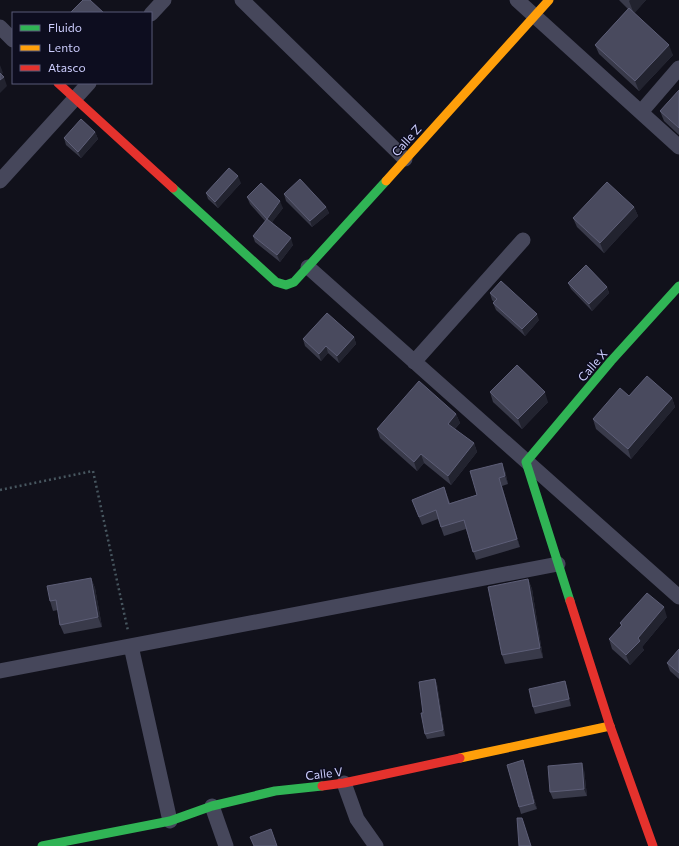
<svg xmlns="http://www.w3.org/2000/svg" width="679" height="846" font-family="Commissioner,sans-serif">
<style>
.lines{fill:none;stroke-linecap:round;stroke-linejoin:round}
.path{stroke:#47565f;stroke-width:2.5;stroke-dasharray:2 3;stroke-linecap:butt}
.street{stroke:#46475b;stroke-width:15}
.fast{stroke:#30b455;stroke-width:9}
.slow{stroke:#ff9f0a;stroke-width:9}
.jam{stroke:#e5322d;stroke-width:9}
.wall{fill:#393a4a}
.shaded-wall{fill:#22232f}
.building{fill:#494a5e;stroke:#5d5e77}
.labels{text-anchor:middle;dominant-baseline:central;stroke-width:3;stroke-linejoin:round;paint-order:stroke}
.street-label{font-size:12px;fill:#cccdfd;stroke:#0d0d1f}
</style>
<rect width="100%" height="100%" fill="#11111b"/>
<g class="lines">
<path class="path" d="M 0,490 L 93,471 L 128,631"/>
<path class="street" d="M 242,0 L 405,159
M 517,0 L 679,147
M 151,14 L 164,0
M 0,27 L 13,40
M 641,112 L 679,68
M 0,181 L 89,83
M 308,267 L 679,597
M 414,362 L 523,240
M 131,646 L 170,821
M 0,671 L 558,564
M 344,783 L 357,819 L 376,846
M 212,806 L 226,846"/>
<path class="fast" d="M 173,188 L 276,282 L 286,285 L 294,282 L 386,181
M 570,601 L 526,462 L 611,361 L 679,286
M 42,846 L 170,821 L 212,806 L 275,791 L 322,786"/>
<path class="slow" d="M 386,181 L 549,0
M 460,758 L 610,726"/>
<path class="jam" d="M 58,83 L 173,188
M 570,601 L 610,726 L 653,846
M 322,786 L 344,783 L 460,758"/>
</g>
<path class="wall" d="M 619,0 L 646,0 L 634,13 L 673,55 L 639,91 L 599,54 L 595,45 L 628,9 Z
M 679,90 L 679,135 L 664,121 L 660,111 Z
M 95,132 L 98,139 L 81,158 L 66,145 L 64,138 Z
M 241,183 L 218,208 L 208,199 L 206,193 Z
M 284,194 L 326,207 L 329,213 L 312,227 L 286,201 Z
M 247,197 L 283,208 L 272,222 L 293,245 L 280,262 L 255,242 L 253,236 L 265,221 L 250,204 Z
M 634,207 L 638,216 L 604,253 L 577,227 L 573,218 Z
M 568,283 L 607,287 L 609,293 L 592,311 L 571,289 Z
M 490,293 L 539,320 L 525,336 L 496,310 L 493,303 L 494,302 L 492,300 Z
M 354,337 L 356,344 L 339,363 L 328,353 L 321,361 L 305,346 L 303,339 Z
M 490,392 L 548,402 L 522,429 L 493,402 Z
M 672,398 L 675,407 L 631,459 L 596,429 L 593,419 Z
M 456,414 L 460,423 L 455,429 L 474,443 L 477,452 L 451,485 L 424,463 L 417,471 L 380,438 L 377,429 Z
M 505,471 L 508,484 L 502,486 L 520,547 L 476,560 L 466,529 L 444,536 L 438,519 L 422,525 L 412,500 L 444,487 L 450,503 L 477,495 Z
M 91,578 L 95,588 L 102,627 L 64,634 L 60,625 L 58,610 L 53,611 L 50,601 Z
M 528,579 L 532,589 L 543,658 L 505,664 L 502,655 Z
M 667,617 L 642,647 L 644,650 L 630,665 L 612,649 L 609,639 L 621,626 L 620,623 Z
M 679,649 L 679,679 L 670,671 L 667,663 Z
M 435,679 L 437,684 L 445,736 L 427,739 L 425,734 L 423,713 Z
M 565,681 L 567,687 L 571,706 L 535,714 L 533,707 Z
M 525,767 L 537,809 L 521,814 L 519,807 Z
M 584,770 L 587,796 L 553,799 L 550,792 Z"/>
<path class="shaded-wall" d="M 630,0 L 646,0 L 634,14 L 629,1 Z
M 669,45 L 673,55 L 639,91 L 635,81 Z
M 0,65 L 3,73 L 0,76 Z
M 4,77 L 7,86 L 0,93 L 0,80 Z
M 95,132 L 98,139 L 81,158 L 78,152 Z
M 238,176 L 241,183 L 218,208 L 215,202 Z
M 280,201 L 283,208 L 270,225 L 267,219 Z
M 326,207 L 329,213 L 312,227 L 310,221 Z
M 634,207 L 638,216 L 604,253 L 600,243 Z
M 291,238 L 293,245 L 280,262 L 277,255 Z
M 607,287 L 609,293 L 592,311 L 589,304 Z
M 537,314 L 539,320 L 525,336 L 522,329 Z
M 354,337 L 356,344 L 339,363 L 337,356 Z
M 326,346 L 328,353 L 321,361 L 319,354 Z
M 545,392 L 548,402 L 522,429 L 518,419 Z
M 672,398 L 675,407 L 631,459 L 628,449 Z
M 456,414 L 460,423 L 451,433 L 448,424 Z
M 474,443 L 477,452 L 451,485 L 448,476 Z
M 421,454 L 424,463 L 417,471 L 414,462 Z
M 502,463 L 505,471 L 508,484 L 505,476 Z
M 499,478 L 502,486 L 520,547 L 517,539 Z
M 91,578 L 95,588 L 102,627 L 98,617 Z
M 528,579 L 532,589 L 543,658 L 540,648 Z
M 664,607 L 667,617 L 642,647 L 644,650 L 630,665 L 626,655 L 638,638 Z
M 435,679 L 437,684 L 445,736 L 443,730 Z
M 565,681 L 567,687 L 571,706 L 569,699 Z
M 523,760 L 537,809 L 534,803 Z
M 582,763 L 584,770 L 587,796 L 584,789 Z"/>
<path class="building" d="M 83,0 L 90,0 L 104,13 L 70,13 Z
M 629,8 L 669,45 L 635,81 L 595,45 Z
M 0,73 L 4,77 L 0,80 Z
M 679,90 L 679,128 L 660,111 Z
M 81,119 L 95,132 L 78,152 L 64,138 Z
M 229,168 L 238,176 L 215,202 L 206,193 Z
M 300,179 L 326,207 L 310,221 L 284,194 Z
M 607,182 L 634,207 L 600,243 L 573,218 Z
M 261,183 L 280,201 L 267,219 L 247,197 Z
M 267,219 L 291,238 L 277,255 L 253,236 Z
M 586,265 L 607,287 L 589,304 L 568,283 Z
M 501,281 L 537,314 L 522,329 L 493,303 L 497,299 L 490,293 Z
M 327,313 L 354,337 L 337,356 L 326,346 L 319,354 L 303,339 Z
M 517,365 L 545,392 L 518,419 L 490,392 Z
M 647,376 L 672,398 L 628,449 L 593,419 L 620,388 L 629,396 Z
M 419,381 L 456,414 L 448,424 L 474,443 L 448,476 L 421,454 L 414,462 L 377,429 Z
M 502,463 L 505,476 L 499,478 L 517,539 L 473,552 L 464,520 L 441,527 L 436,510 L 419,517 L 412,500 L 444,487 L 449,504 L 477,495 L 470,471 Z
M 91,578 L 98,617 L 60,625 L 56,600 L 50,601 L 47,586 Z
M 528,579 L 540,648 L 502,655 L 488,587 Z
M 647,593 L 664,607 L 638,638 L 640,641 L 626,655 L 609,639 L 622,625 L 620,623 Z
M 679,649 L 679,673 L 667,663 Z
M 435,679 L 443,730 L 425,734 L 421,713 L 423,713 L 419,682 Z
M 565,681 L 569,699 L 533,707 L 529,689 Z
M 523,760 L 534,803 L 519,807 L 507,765 Z
M 582,763 L 584,789 L 550,792 L 548,766 Z
M 517,818 L 522,818 L 531,846 L 519,846 Z
M 271,829 L 277,846 L 254,846 L 250,837 Z"/>
<g class="labels">
<g class="street-label">
<text transform="translate(406 140) rotate(-48)">Calle Z</text>
<text transform="translate(592 365) rotate(-49)">Calle X</text>
<text transform="translate(324 773) rotate(-7)">Calle V</text>
</g>
</g>
<rect x="12" y="12" width="140" height="72" fill="#0d0d1f" stroke="#595a78"/>
<rect x="20" y="25" width="20" height="6" fill="#30b455" stroke="#595a78"/>
<text x="48" y="32" font-size="12" fill="#cccdfd">Fluido</text>
<rect x="20" y="45" width="20" height="6" fill="#ff9f0a" stroke="#595a78"/>
<text x="48" y="52" font-size="12" fill="#cccdfd">Lento</text>
<rect x="20" y="65" width="20" height="6" fill="#e5322d" stroke="#595a78"/>
<text x="48" y="72" font-size="12" fill="#cccdfd">Atasco</text>
</svg>
